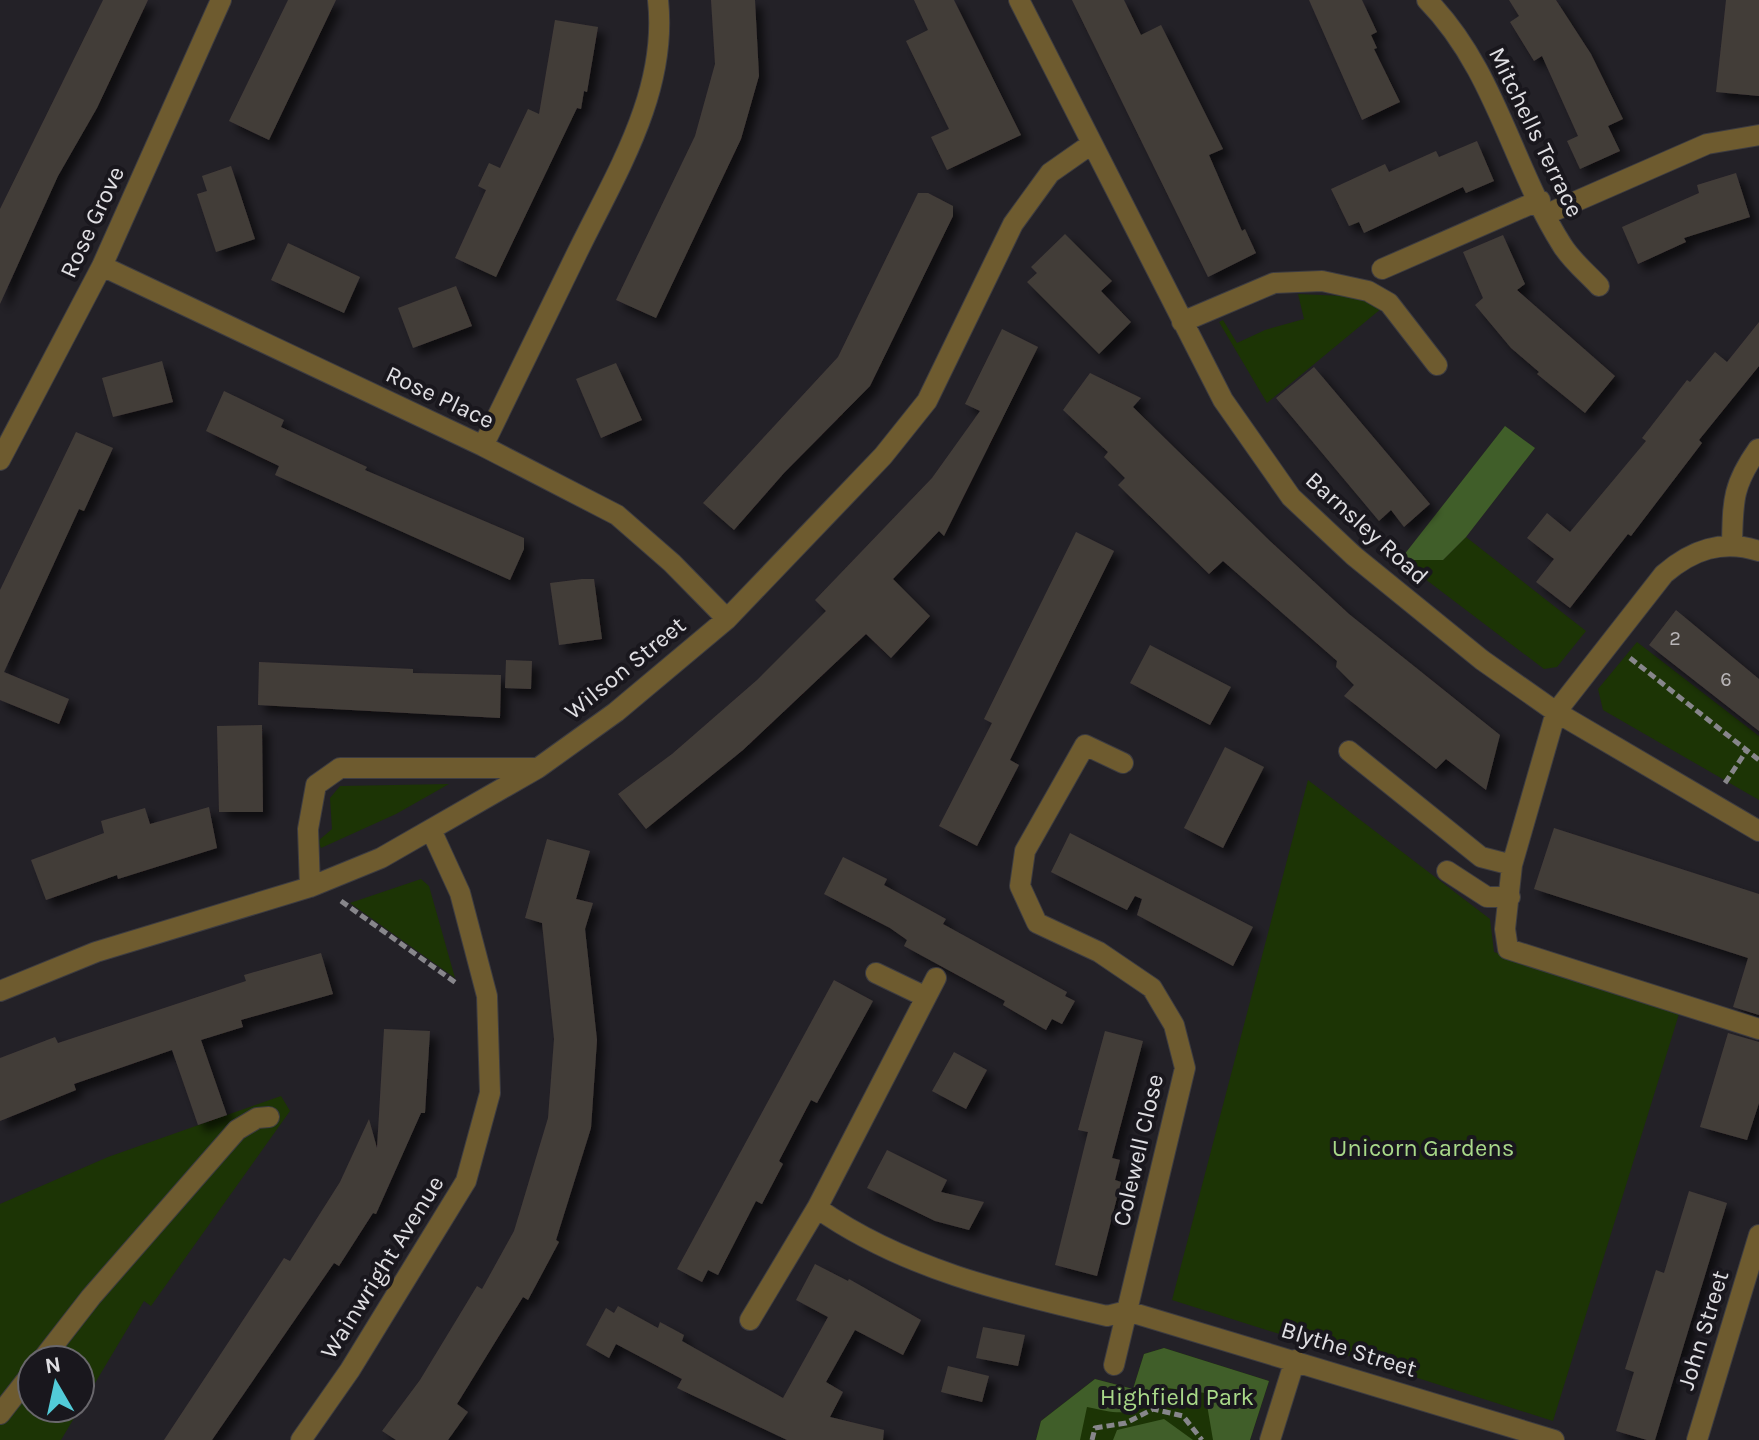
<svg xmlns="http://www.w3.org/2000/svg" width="1759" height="1440" font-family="Karla,sans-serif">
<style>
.green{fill:#1c3405;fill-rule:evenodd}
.forest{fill:#405e29}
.building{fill:#433c39;filter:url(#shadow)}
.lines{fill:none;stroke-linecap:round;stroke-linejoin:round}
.minor-casing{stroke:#3d3c41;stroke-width:22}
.path{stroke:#87868b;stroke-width:5;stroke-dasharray:8 4;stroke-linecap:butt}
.minor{stroke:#6e5b2f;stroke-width:20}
.labels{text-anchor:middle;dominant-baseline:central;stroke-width:8;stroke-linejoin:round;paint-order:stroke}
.number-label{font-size:20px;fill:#b9b6b8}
.street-label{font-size:24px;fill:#e0dfe3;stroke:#19171d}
.park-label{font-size:24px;fill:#a9d989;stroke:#19171d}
</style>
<defs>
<filter id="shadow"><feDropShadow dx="7" dy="7" stdDeviation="4" flood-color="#0009"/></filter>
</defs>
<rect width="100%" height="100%" fill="#232127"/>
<path class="green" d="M 1298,294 L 1366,297 L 1382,308 L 1267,403 L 1219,322 L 1223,320 L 1237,343 L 1265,330 L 1304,319 Z
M 1466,537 L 1586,631 L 1557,667 L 1544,669 L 1400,560 L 1443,560 Z
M 1637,642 L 1759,736 L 1759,800 L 1603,710 L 1598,689 Z
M 1308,780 L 1490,919 L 1494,952 L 1679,1014 L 1553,1421 L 1172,1300 Z
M 449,784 L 396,814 L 321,848 L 318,841 L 332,829 L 330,798 L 340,786 Z
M 421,879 L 429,886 L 455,978 L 350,903 Z
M 281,1096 L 290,1111 L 151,1306 L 144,1301 L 61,1440 L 0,1440 L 0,1204 L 108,1157 ZM 32,1360 L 80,1360 L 80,1408 L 32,1408 Z
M 1164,1348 L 1269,1381 L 1250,1440 L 1036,1440 L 1041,1421 L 1095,1379 L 1133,1389 L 1144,1354 Z"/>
<path class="forest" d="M 1505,426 L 1535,448 L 1466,537 L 1443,560 L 1400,560 Z
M 1164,1348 L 1269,1381 L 1250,1440 L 1213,1440 L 1205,1393 L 1160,1387 C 1135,1418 1123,1415 1087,1407 L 1080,1440 L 1036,1440 L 1041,1421 L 1095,1379 L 1133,1389 L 1144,1354 Z
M 1164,1419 L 1193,1440 L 1113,1440 L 1117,1430 Z"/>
<path class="building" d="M 103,0 L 148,0 L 97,108 L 58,176 L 0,304 L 0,209 Z
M 288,0 L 336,0 L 269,140 L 229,121 Z
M 711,0 L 755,0 L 759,76 L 741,139 L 656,318 L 616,300 L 695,136 L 715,64 Z
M 914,0 L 954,0 L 1021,135 L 947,170 L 931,137 L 949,129 L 906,41 L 928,30 Z
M 1072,0 L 1124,0 L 1141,35 L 1161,25 L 1223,149 L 1209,155 L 1242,231 L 1245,229 L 1256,253 L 1208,277 Z
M 1309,0 L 1362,0 L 1377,32 L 1371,35 L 1377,48 L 1374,49 L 1400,102 L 1362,120 Z
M 1509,0 L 1556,0 L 1591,54 L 1623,119 L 1608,126 L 1620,151 L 1580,169 L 1567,141 L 1578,136 L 1542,56 L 1534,61 L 1510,22 L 1519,16 Z
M 1726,0 L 1759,0 L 1759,96 L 1716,92 Z
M 555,20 L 598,27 L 587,92 L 584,91 L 581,109 L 577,108 L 496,277 L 455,258 L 486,190 L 478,186 L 489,163 L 500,168 L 528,109 L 539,114 Z
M 1477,141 L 1494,181 L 1466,193 L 1463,187 L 1364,233 L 1359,222 L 1349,226 L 1331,189 L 1385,164 L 1389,172 L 1436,151 L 1439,157 Z
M 231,166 L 255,239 L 216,252 L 197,194 L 207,191 L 202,176 Z
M 1736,173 L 1750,217 L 1684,238 L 1686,242 L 1638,264 L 1622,227 L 1699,193 L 1697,185 Z
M 918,193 L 928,193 L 953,206 L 953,216 L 870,386 L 784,473 L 734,530 L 703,503 L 838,357 Z
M 1065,234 L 1112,281 L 1101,291 L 1131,322 L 1099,354 L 1027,282 L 1037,273 L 1031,267 Z
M 1503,235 L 1525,284 L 1517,290 L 1615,376 L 1585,413 L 1537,374 L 1539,372 L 1511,348 L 1475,305 L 1483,298 L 1463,252 Z
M 288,243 L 360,277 L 344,313 L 271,280 Z
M 456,286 L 472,326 L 413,348 L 398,308 Z
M 1759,322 L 1759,366 L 1699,440 L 1702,443 L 1631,536 L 1628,534 L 1570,608 L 1536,582 L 1554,559 L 1527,538 L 1547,513 L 1570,532 L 1646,441 L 1642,438 L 1687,380 L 1690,382 L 1715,352 L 1727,362 Z
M 1002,329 L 1038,347 L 944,536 L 939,531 L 893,579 L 930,616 L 891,658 L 866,634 L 743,750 L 646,829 L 618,794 L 672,754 L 757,680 L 826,611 L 815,600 L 932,478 L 980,411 L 965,404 Z
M 162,361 L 173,402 L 113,417 L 102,378 Z
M 616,363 L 642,420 L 601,438 L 576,379 Z
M 1314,367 L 1430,504 L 1404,527 L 1391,510 L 1379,521 L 1276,398 Z
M 1090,373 L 1141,398 L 1133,407 L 1270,541 L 1349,614 L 1500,735 L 1486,790 L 1446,759 L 1436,769 L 1357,706 L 1344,696 L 1354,685 L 1336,667 L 1337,661 L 1223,561 L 1209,574 L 1118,485 L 1125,478 L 1104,457 L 1108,452 L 1063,410 Z
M 224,391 L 284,420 L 281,427 L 367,467 L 365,470 L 524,538 L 524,549 L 510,580 L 275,475 L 279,466 L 206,431 Z
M 76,432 L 113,448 L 84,511 L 79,509 L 4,672 L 69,699 L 59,724 L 0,700 L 0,590 Z
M 1076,532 L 1114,551 L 1010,760 L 1019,765 L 977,846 L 939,826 L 992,723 L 984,719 Z
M 582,579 L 594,579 L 602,639 L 559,645 L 550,583 Z
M 1676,610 L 1759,679 L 1759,731 L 1649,645 Z
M 1150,645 L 1231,687 L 1210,725 L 1130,683 Z
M 506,660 L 532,661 L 531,689 L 505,688 Z
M 259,662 L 413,669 L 413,673 L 501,675 L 500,718 L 258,705 Z
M 262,725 L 263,812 L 219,812 L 217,726 Z
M 1225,747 L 1264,767 L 1223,848 L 1184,828 Z
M 209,807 L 217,848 L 118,879 L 117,875 L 46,900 L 31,860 L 104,833 L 101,821 L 145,808 L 150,824 Z
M 1554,828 L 1759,894 L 1759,1015 L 1733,1007 L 1748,958 L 1534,889 Z
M 1070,833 L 1253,927 L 1233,966 L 1137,915 L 1142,899 L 1135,896 L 1127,910 L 1051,872 Z
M 547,839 L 590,851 L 576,899 L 593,903 L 585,929 L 597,1040 L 591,1128 L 556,1240 L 559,1242 L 528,1300 L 523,1297 L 457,1404 L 468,1412 L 448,1440 L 396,1440 L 382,1431 L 420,1380 L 477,1286 L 482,1289 L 514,1231 L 548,1118 L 554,1039 L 542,923 L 525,918 Z
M 843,857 L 887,879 L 884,885 L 946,919 L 943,924 L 1067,992 L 1065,996 L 1075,1001 L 1062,1024 L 1052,1019 L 1046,1030 L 1003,1005 L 1005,1001 L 904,946 L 907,940 L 890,928 L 824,894 Z
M 321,953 L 333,994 L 241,1020 L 243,1027 L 201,1040 L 227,1115 L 198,1125 L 172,1050 L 74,1084 L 76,1090 L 0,1121 L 0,1058 L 55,1037 L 58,1043 L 246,981 L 244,975 Z
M 834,980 L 873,1001 L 817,1103 L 811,1100 L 779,1161 L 783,1164 L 762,1204 L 756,1201 L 718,1275 L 708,1270 L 702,1282 L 677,1269 Z
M 384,1029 L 430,1031 L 425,1113 L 421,1113 L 376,1214 L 373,1213 L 339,1266 L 334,1263 L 212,1440 L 164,1440 L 284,1258 L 290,1261 L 340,1182 L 369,1119 L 377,1148 Z
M 1105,1031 L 1143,1041 L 1112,1158 L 1120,1160 L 1115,1180 L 1121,1182 L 1097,1276 L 1055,1265 L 1088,1132 L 1078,1130 Z
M 1728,1033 L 1759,1042 L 1759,1103 L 1747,1140 L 1700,1127 Z
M 954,1052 L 987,1070 L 966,1109 L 932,1091 Z
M 887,1150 L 947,1180 L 941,1192 L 984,1202 L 969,1230 L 935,1221 L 867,1188 Z
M 1689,1191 L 1727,1203 L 1655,1440 L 1647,1440 L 1616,1431 L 1634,1372 L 1625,1369 L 1656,1270 L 1664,1273 Z
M 815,1264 L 848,1281 L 849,1279 L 921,1320 L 903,1355 L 855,1330 L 826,1382 L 843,1392 L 830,1417 L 884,1430 L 883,1440 L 787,1440 L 677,1388 L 682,1379 L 616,1344 L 609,1358 L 586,1345 L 606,1308 L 614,1313 L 618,1306 L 658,1328 L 660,1322 L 684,1335 L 682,1341 L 783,1398 L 828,1317 L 796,1300 Z
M 983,1327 L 1025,1335 L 1018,1366 L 976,1358 Z
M 948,1366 L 989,1376 L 982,1402 L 941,1392 Z"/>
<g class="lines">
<g class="minor-casing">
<path id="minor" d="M 1019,0 L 1223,400 L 1291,497 L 1354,556 L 1482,660 L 1556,712 L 1759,831
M 1427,0 C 1495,69 1512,166 1562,245 C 1571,260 1587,273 1599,286
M 1547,214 L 1707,144 L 1759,135
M 102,266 L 483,446 L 617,515 L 672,563 L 727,619
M 1382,269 L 1540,200
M 1182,322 L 1274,283 L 1322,281 L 1368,291 L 1389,303 L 1437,365
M 483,446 C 514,381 546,317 577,253 C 616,173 668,92 658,0
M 0,460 L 102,266 L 221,0
M 1732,545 C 1733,501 1732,486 1758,449
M 1759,551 C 1722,539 1692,550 1664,574 L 1556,712 L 1512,865 L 1505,929 L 1508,949 L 1759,1029
M 1349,751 L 1481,857 L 1512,865
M 1447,871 L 1487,897 L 1510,897
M 310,887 L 308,829 L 316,785 L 340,768 L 536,768
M 876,973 L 926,997
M 936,978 L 817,1208 C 902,1268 1006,1293 1107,1316 L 1127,1311
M 0,991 L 96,952 L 310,887 L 381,858 L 538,768 L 616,712 L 727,619 L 883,456 L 927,401 L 1013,224 L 1050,173 L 1090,145
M 1127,1311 L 1554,1440
M 750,1320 L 817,1208
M 42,1360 L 91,1297 L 237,1130 L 257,1118 L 269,1117
M 1114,1365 L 1185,1068 L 1174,1025 L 1152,988 L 1099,952 L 1037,923 L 1020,886 L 1025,851 L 1085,745 L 1123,763
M 0,1414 L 32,1373
M 301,1440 L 350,1370 L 466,1181 L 490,1093 L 487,996 L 460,893 L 432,832
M 1270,1440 L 1295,1360
M 1697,1440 L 1759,1235"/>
</g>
<path class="path" d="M 1630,658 L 1759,760
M 1725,783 L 1747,750
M 341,901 L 456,983
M 1092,1440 L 1095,1428 L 1126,1423 L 1153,1409 L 1183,1416 L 1202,1440"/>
<use href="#minor" class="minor"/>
</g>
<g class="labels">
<g class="number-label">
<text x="1675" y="638">2</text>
<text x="1726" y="679">6</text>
</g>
<g class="street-label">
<text transform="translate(1536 132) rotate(64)">Mitchells Terrace</text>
<text transform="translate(92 222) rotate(-65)">Rose Grove</text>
<text transform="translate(440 397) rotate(25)">Rose Place</text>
<text transform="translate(1367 528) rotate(42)">Barnsley Road</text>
<text transform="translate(625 668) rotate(-39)">Wilson Street</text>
<text transform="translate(1138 1150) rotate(-77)">Colewell Close</text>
<text transform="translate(382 1267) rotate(-58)">Wainwright Avenue</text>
<text transform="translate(1703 1330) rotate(-73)">John Street</text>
<text transform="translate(1349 1349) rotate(17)">Blythe Street</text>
</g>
<g class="park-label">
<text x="1423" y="1148">Unicorn Gardens</text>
<text x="1177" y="1397">Highfield Park</text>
</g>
</g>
<g transform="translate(56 1384) rotate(351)"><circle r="38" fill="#19171d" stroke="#69676c" stroke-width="2"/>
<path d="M0-6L14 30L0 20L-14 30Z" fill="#52cbd8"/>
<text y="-12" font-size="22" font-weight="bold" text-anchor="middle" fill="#e0dfe3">N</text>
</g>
</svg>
